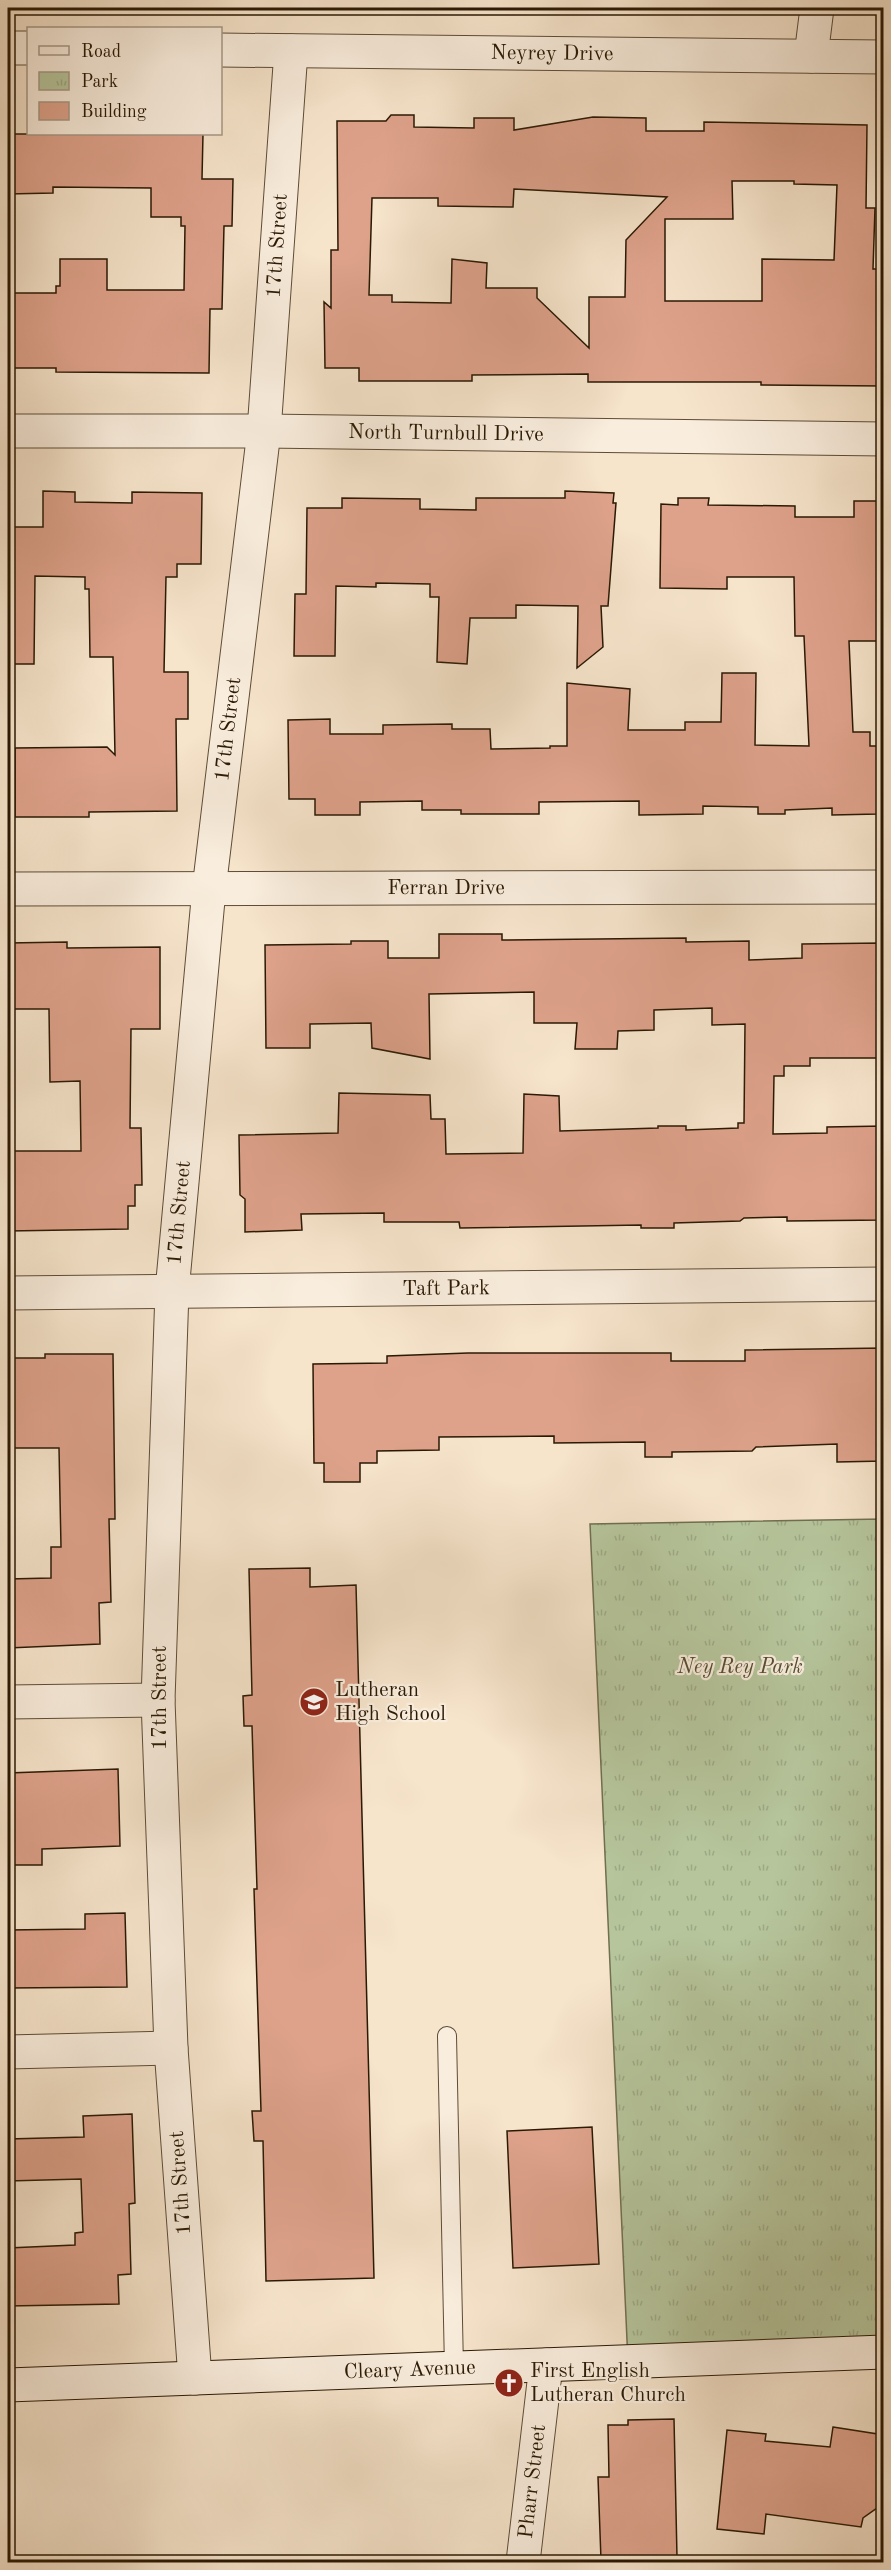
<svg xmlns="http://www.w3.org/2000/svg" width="891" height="2570" font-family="'Old Standard TT',serif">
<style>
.park{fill:url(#park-tufts);stroke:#706f50;stroke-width:1.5}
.building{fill:#dea28b;stroke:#2a1904;stroke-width:1.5;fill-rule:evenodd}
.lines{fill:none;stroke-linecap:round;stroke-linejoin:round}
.lane-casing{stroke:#5d4c36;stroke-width:20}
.street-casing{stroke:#5d4c36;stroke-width:35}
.secondary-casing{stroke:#2a1904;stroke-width:35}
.lane{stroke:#f9eddd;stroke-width:18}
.street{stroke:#f9eddd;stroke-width:33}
.secondary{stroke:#f9eddd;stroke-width:33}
.labels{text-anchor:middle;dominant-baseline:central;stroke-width:4.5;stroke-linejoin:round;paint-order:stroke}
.street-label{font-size:21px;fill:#2a1904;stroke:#f9eddd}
.park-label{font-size:21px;font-style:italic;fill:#544d32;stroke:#f9eddd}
.poi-label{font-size:21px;fill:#2a1904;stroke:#f9eddd;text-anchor:start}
</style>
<defs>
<pattern id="park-tufts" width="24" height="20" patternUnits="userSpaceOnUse" patternTransform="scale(1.5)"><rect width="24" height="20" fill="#b6c59c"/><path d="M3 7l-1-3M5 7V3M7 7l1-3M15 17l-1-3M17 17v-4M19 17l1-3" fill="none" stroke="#9da985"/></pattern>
</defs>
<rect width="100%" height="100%" fill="#f6e4cb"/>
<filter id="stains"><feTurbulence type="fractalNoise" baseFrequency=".00333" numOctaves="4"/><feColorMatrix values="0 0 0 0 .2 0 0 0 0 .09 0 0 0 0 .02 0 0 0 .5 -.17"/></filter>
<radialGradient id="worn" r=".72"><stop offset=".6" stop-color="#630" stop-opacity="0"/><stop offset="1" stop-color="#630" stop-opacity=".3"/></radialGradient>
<path class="park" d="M 883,1519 L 883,2352 L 628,2362 L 590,1524 Z"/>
<path class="building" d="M 391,115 L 414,115 L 414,127 L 474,128 L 474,118 L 514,118 L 514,130 L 593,117 L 646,118 L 646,131 L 704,131 L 704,122 L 867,125 L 866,208 L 875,208 L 873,269 L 884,269 L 884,386 L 761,385 L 761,382 L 588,382 L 588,374 L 472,375 L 472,381 L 359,381 L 359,368 L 325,368 L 324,302 L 331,308 L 331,250 L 338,250 L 337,121 L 386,121 ZM 732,181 L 794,181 L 794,184 L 837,185 L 834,260 L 762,259 L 762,301 L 665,301 L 665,219 L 733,219 ZM 514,189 L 667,197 L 626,240 L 625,297 L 589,297 L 589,348 L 537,298 L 537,288 L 486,288 L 487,263 L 452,259 L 451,303 L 392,302 L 392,295 L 369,295 L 372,198 L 438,198 L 438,206 L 513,207 Z
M 8,134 L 203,134 L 202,179 L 233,179 L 232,226 L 224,226 L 222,309 L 210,309 L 209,373 L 56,372 L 56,368 L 8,368 L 8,293 L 56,293 L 56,286 L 60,286 L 60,259 L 107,259 L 107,290 L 184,290 L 185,226 L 181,226 L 181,217 L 151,217 L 151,188 L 53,187 L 53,193 L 8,194 Z
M 43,491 L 75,492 L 75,502 L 132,503 L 132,492 L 202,493 L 201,564 L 177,564 L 177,577 L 166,577 L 164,672 L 188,672 L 188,719 L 176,719 L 177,811 L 89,812 L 89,817 L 15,817 L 15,748 L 107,747 L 115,755 L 113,657 L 90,657 L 89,589 L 85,589 L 85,577 L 35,576 L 34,664 L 8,664 L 8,527 L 43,527 Z
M 565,491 L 614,493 L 613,503 L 616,503 L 608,606 L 601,606 L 603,647 L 577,668 L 578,606 L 516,605 L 516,618 L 470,618 L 467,664 L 437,662 L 439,597 L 430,597 L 430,584 L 376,583 L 376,587 L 336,586 L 335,656 L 294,656 L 295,594 L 306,594 L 307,508 L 342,508 L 342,498 L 420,499 L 420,509 L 476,510 L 476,498 L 565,498 Z
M 678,498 L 709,498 L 708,505 L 795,506 L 795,517 L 854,517 L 854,501 L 884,501 L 884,641 L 849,641 L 853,732 L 870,732 L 870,746 L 884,746 L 884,807 L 878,807 L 878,814 L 832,815 L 832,808 L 785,810 L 785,814 L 758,814 L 758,807 L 703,806 L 703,814 L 639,815 L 639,801 L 539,802 L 539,814 L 461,814 L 461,810 L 422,810 L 422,801 L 360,802 L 360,815 L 315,815 L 315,799 L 289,799 L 288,720 L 330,719 L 330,734 L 383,734 L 383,725 L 452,724 L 452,729 L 490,729 L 491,749 L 550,748 L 550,746 L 567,746 L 567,683 L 630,689 L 628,730 L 685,730 L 685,722 L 721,722 L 722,673 L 756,673 L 755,745 L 809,746 L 804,636 L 795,636 L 794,577 L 727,577 L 727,589 L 660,588 L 661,504 L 678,505 Z
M 439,934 L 502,934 L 502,940 L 686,938 L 686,942 L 749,941 L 749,960 L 802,958 L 802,944 L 881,943 L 883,1058 L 810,1058 L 810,1066 L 784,1066 L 784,1076 L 774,1076 L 773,1134 L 827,1133 L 827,1127 L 884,1126 L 884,1220 L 787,1221 L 787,1217 L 744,1218 L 740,1221 L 674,1223 L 674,1228 L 641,1228 L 641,1225 L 460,1228 L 459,1222 L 384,1222 L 384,1213 L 301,1214 L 302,1230 L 245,1232 L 245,1199 L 240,1195 L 239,1135 L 338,1133 L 339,1093 L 430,1095 L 431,1119 L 445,1119 L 446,1154 L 523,1153 L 524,1094 L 559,1096 L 560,1131 L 658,1128 L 658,1126 L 686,1126 L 686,1130 L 738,1128 L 738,1123 L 744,1123 L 745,1024 L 712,1025 L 712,1008 L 654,1010 L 654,1030 L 618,1031 L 617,1049 L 575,1049 L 577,1023 L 534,1023 L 534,992 L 429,994 L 430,1059 L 372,1048 L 371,1023 L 310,1024 L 310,1048 L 266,1048 L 265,945 L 351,944 L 351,941 L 388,941 L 388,958 L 439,958 Z
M 67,942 L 67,948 L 160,947 L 160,1029 L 131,1029 L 130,1128 L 141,1128 L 142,1185 L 135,1185 L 135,1206 L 128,1206 L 128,1229 L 8,1231 L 8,1151 L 81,1151 L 80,1081 L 50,1082 L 49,1009 L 8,1009 L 8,943 Z
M 884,1348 L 884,1461 L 837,1462 L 837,1444 L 756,1447 L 752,1451 L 672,1452 L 672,1457 L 645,1457 L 645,1442 L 554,1443 L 554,1436 L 439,1437 L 439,1450 L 377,1451 L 377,1463 L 360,1463 L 360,1482 L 324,1482 L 324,1463 L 314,1463 L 313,1364 L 387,1363 L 387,1356 L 468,1353 L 671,1353 L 671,1361 L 745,1361 L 745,1350 Z
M 45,1354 L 113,1354 L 115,1519 L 109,1519 L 111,1602 L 99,1603 L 100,1644 L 8,1648 L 8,1579 L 51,1578 L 51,1547 L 61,1547 L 59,1448 L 8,1448 L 8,1358 L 45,1358 Z
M 310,1568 L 310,1587 L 356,1585 L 374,2278 L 266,2281 L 263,2141 L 254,2141 L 252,2111 L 261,2111 L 254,1889 L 257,1889 L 252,1726 L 244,1726 L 243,1696 L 252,1695 L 249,1569 Z
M 118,1769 L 120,1846 L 42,1849 L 42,1865 L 8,1865 L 8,1773 Z
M 125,1913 L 127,1987 L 8,1988 L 8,1930 L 85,1929 L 85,1914 Z
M 132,2114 L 135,2203 L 129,2204 L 131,2274 L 118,2275 L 119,2304 L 8,2306 L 8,2248 L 75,2245 L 75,2233 L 83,2232 L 81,2179 L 8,2181 L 8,2139 L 84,2137 L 83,2116 Z
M 592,2127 L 599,2264 L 513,2268 L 507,2131 Z
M 674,2419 L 677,2557 L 601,2560 L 598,2477 L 609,2477 L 608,2425 L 628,2425 L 628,2420 Z
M 833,2427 L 884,2435 L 884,2503 L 863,2518 L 861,2527 L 766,2514 L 764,2534 L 717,2529 L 727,2430 L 766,2434 L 765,2441 L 830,2447 Z"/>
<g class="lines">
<g class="lane-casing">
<path id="lane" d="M 447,2036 L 454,2368"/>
</g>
<g class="street-casing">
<g id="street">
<path d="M 8,48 L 28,48"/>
<path id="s1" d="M 220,50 L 884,57"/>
<path d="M 811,56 L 817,8"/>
<path id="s2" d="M 8,431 L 264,431 L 884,439"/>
<path id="s3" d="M 8,889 L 884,887"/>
<path id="s4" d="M 8,1293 L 884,1284"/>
<path d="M 8,1702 L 158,1700"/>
<path d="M 8,2052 L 171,2048"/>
<path id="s5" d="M 195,2378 L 171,2048 L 158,1700 L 172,1291 L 209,889 L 264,431 L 291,51"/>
<path id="s6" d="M 523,2562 L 546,2365"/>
</g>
</g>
<g class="secondary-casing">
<g id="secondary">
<path id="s7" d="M 8,2385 L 884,2352"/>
</g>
</g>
<use href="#lane" class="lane"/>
<use href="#street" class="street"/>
<use href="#secondary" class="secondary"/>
</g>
<defs>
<g id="school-disc" transform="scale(1.5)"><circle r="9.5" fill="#8f2418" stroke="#f9eddd"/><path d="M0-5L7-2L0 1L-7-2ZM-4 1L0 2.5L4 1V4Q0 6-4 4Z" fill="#fff"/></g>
<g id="church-disc" transform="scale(1.5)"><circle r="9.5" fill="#8f2418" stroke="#f9eddd"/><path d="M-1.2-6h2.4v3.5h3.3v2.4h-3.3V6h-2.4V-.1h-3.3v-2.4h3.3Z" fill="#fff"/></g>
</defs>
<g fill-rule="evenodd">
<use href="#school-disc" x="314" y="1702"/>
<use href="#church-disc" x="509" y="2383"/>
</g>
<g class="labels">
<g class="street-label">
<text stroke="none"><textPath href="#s1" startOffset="332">Neyrey Drive</textPath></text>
<text stroke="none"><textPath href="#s5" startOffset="2139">17th Street</textPath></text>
<text stroke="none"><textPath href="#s2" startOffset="438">North Turnbull Drive</textPath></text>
<text stroke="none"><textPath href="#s5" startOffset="1653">17th Street</textPath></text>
<text stroke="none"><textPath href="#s3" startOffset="438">Ferran Drive</textPath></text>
<text stroke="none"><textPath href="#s5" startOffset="1167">17th Street</textPath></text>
<text stroke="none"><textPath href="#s4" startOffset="438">Taft Park</textPath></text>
<text transform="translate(160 1698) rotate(-90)">17th Street</text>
<text transform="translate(181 2183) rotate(-94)">17th Street</text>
<text stroke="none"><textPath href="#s7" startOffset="402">Cleary Avenue</textPath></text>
<text stroke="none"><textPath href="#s6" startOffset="81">Pharr Street</textPath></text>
</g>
<g class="park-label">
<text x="740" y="1667">Ney Rey Park</text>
</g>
<g class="poi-label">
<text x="335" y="1690">Lutheran<tspan x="335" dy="24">High School</tspan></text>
<text x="530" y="2371">First English<tspan x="530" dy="24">Lutheran Church</tspan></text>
</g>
</g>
<rect width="891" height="2570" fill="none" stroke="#f6e4cb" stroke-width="30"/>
<rect x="9" y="9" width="873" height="2552" fill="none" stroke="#2a1904" stroke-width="3"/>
<rect x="15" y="15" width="861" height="2540" fill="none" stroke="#2a1904" stroke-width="1.5"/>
<rect x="27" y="27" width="195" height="108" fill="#f9eddd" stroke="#a69886" stroke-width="1.5"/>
<rect x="39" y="46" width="30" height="9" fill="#f9eddd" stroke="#a69886" stroke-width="1.5"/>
<text x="81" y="57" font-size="18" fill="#2a1904">Road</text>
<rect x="39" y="72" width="30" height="18" fill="url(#park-tufts)" stroke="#a69886" stroke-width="1.5"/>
<text x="81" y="87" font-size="18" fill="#2a1904">Park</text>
<rect x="39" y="102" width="30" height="18" fill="#dea28b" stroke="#a69886" stroke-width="1.5"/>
<text x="81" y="117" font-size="18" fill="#2a1904">Building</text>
<rect width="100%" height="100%" filter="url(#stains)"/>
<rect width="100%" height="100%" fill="url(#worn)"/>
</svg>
